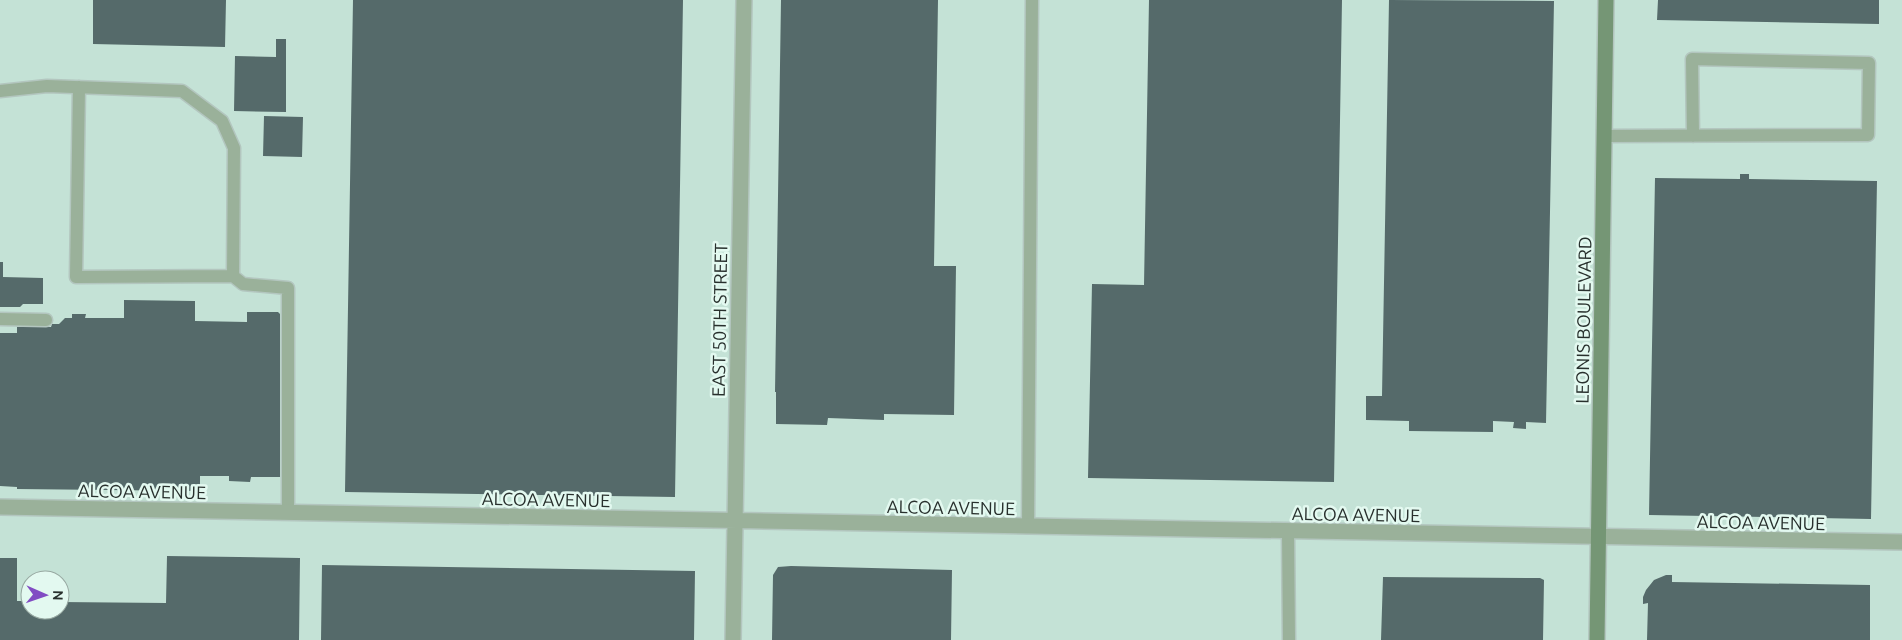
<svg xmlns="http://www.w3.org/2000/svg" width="1902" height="640" font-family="Ubuntu,sans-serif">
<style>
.built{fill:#c4e2d6;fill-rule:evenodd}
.building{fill:#556a6a}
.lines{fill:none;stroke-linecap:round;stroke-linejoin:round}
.lane-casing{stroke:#b3c6bf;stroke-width:15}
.street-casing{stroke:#b3c6bf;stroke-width:18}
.secondary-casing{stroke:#b3c6bf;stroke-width:18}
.lane{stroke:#9ab19a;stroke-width:12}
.street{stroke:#9ab19a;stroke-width:15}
.secondary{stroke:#759675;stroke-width:15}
.labels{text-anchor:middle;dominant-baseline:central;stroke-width:5;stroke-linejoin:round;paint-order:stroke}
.street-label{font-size:18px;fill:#28302d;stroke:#e3f9f0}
</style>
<rect width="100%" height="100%" fill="#d6ebe3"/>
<path class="built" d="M 0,0 L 1902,0 L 1902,640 L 0,640 ZM 30,580 L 60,580 L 60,610 L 30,610 Z"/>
<path class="building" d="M 93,0 L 226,0 L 225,47 L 93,44 Z
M 353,0 L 683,0 L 675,497 L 345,492 Z
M 781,0 L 938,0 L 934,266 L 956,266 L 954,415 L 884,414 L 884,420 L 828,418 L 827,425 L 776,424 L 776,392 L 775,392 Z
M 1149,0 L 1342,0 L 1334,482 L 1088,478 L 1092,284 L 1144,285 Z
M 1389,0 L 1554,1 L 1546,423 L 1526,422 L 1526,429 L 1513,428 L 1514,422 L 1493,421 L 1493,432 L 1409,431 L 1409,421 L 1366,420 L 1366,396 L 1382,396 Z
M 1658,0 L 1879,0 L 1879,24 L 1657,20 Z
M 276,39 L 286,39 L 286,112 L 234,111 L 235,56 L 276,57 Z
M 264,116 L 303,117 L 302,157 L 263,156 Z
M 1740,174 L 1749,174 L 1749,179 L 1877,181 L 1871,519 L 1649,515 L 1655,178 L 1740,179 Z
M 0,262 L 3,262 L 3,277 L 43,278 L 43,304 L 23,304 L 20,307 L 0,307 Z
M 124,300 L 195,301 L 195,321 L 247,322 L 247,312 L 278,312 L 280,314 L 280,477 L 251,477 L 250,482 L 229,481 L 229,476 L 200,476 L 200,491 L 17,489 L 17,487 L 0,486 L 0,333 L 17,333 L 17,327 L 51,327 L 52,324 L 59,324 L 65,318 L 72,318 L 72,314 L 86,314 L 85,318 L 124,318 Z
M 167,556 L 300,558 L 299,640 L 0,640 L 0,558 L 17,558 L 17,601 L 30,601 L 30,610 L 60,610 L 60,602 L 166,603 Z
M 322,565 L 695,571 L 694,640 L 321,640 Z
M 791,566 L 952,570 L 951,640 L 772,640 L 773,575 L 778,567 Z
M 1666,575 L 1672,575 L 1672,582 L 1870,585 L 1870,640 L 1647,640 L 1648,603 L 1643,604 L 1643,597 L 1646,590 L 1654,580 Z
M 1383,577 L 1540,578 L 1544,580 L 1543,640 L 1381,640 Z"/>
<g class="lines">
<g class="lane-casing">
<path id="lane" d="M 79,87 L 76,277 L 233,276
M 0,91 L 47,86 L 182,91 L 222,121 L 234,148 L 233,276 L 243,284 L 288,288 L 288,513
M 1604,136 L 1868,135 L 1869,63 L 1692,59 L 1693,136
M 0,319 L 46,320
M 1028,527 L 1032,0
M 1288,532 L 1289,640"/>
</g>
<g class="street-casing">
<path id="street" d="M 0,507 L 1902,542
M 733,640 L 744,0"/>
</g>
<g class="secondary-casing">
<path id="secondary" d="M 1597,640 L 1606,0"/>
</g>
<use href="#lane" class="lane"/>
<use href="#street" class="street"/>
<use href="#secondary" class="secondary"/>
</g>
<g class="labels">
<g class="street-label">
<text transform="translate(719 320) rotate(-89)">EAST 50TH STREET</text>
<text transform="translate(1583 320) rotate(-89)">LEONIS BOULEVARD</text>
<text transform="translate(142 491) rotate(1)">ALCOA AVENUE</text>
<text transform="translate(546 499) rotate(1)">ALCOA AVENUE</text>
<text transform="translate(951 507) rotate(1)">ALCOA AVENUE</text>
<text transform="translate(1356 514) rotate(1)">ALCOA AVENUE</text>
<text transform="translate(1761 522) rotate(1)">ALCOA AVENUE</text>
</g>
</g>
<g transform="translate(45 595) rotate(92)"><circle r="24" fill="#e3f9f0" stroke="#98a9a2"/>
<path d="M0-4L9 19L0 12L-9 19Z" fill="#814cc3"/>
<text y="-8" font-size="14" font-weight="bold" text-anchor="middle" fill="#28302d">N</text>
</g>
</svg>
